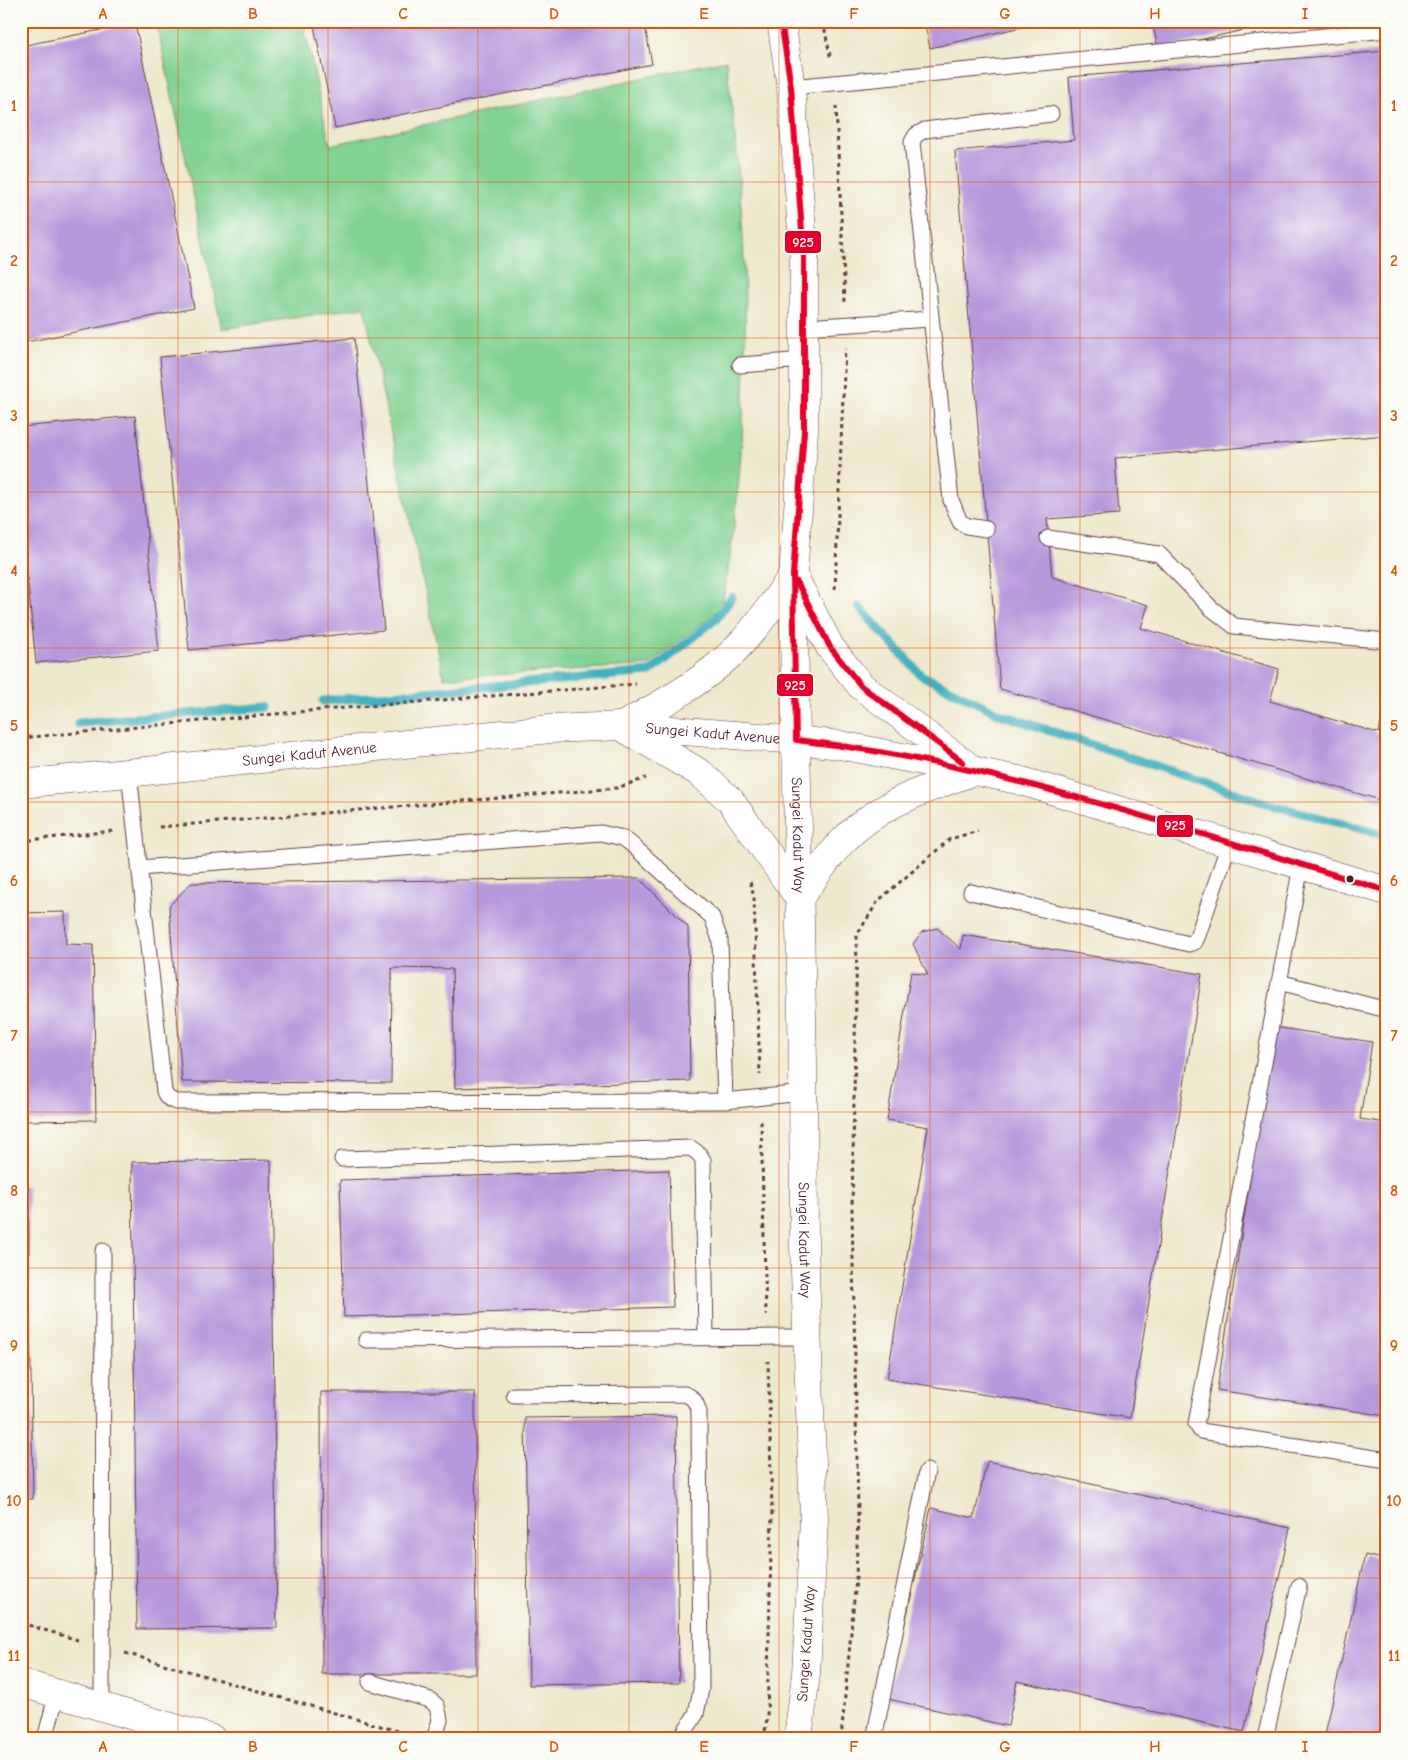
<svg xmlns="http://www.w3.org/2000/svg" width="1408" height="1760" font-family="'Comic Neue',sans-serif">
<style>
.green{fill:#81d293;stroke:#66785f}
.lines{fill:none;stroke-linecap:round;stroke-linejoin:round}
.stream{stroke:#43b1bf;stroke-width:9}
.building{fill:#b698dc}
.service-casing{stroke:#633d43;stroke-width:17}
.minor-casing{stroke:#633d43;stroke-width:29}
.tertiary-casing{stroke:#633d43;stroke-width:29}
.path{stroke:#633d43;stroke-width:3;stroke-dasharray:4 4;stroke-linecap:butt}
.service{stroke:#fff;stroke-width:15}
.minor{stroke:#fff;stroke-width:28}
.tertiary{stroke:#fff;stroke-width:28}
.bus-1-casing{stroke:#fdfcf7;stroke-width:10}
.bus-1{stroke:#e4002b;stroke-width:6}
.grid{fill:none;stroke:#e0560e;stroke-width:1;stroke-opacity:0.55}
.bus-dot{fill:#4a1f2b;stroke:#fdfcf7;stroke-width:2}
.labels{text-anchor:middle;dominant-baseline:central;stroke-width:4;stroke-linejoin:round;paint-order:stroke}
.street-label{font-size:15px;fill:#4a1f2b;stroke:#fdfcf7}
.line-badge{stroke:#fdfcf7;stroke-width:2}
.badge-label{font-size:14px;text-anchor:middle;font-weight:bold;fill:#fff}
.neatline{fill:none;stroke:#e0560e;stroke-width:2}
.grid-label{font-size:16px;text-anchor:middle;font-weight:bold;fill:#e0560e}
</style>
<rect width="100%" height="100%" fill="#fdfcf7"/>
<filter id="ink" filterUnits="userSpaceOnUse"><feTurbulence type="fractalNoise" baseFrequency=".02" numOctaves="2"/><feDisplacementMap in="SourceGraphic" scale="10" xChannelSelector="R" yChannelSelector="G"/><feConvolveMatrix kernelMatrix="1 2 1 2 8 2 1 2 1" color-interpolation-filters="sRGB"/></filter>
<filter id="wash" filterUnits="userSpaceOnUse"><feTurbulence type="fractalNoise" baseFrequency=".0096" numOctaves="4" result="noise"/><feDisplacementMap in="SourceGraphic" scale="20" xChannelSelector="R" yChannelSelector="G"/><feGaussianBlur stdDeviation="1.12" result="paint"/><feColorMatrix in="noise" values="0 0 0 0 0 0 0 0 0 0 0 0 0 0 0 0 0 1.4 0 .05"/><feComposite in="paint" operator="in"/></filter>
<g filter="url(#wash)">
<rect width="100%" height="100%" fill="#eee8cc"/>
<path class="green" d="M 156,21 L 303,21 L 330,145 L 726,60 C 751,241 754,426 722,607 L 649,665 L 444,678 L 364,307 L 222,329 Z"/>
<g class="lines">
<path class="stream" d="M 859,607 L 921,675 L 1000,714 L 1269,804 L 1387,836
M 323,701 L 650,672 L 717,618 L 732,597
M 78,723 L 268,707"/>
</g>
<g id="blocks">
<path class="building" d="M 313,21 L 644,21 L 652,64 L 335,128 Z
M 924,21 L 1043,21 L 1043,22 L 930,48 Z
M 1152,21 L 1280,21 L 1280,22 L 1158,49 Z
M 135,23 L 194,308 L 21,343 L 21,46 Z
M 1387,51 L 1387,435 L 1115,458 L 1119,514 L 1047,519 L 1052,577 L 1148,605 L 1141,628 L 1279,669 L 1270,701 L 1378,733 L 1387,704 L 1387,802 L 1000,689 L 955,151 L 1074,140 L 1069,77 Z
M 354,338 L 384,630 L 189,650 L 160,357 Z
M 135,416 L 159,651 L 36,663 L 21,517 L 21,427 Z
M 639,878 L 688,927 L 690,1081 L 455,1088 L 452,969 L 392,968 L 391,1083 L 182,1082 L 169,906 L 191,883 Z
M 65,912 L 66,944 L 93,945 L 96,1120 L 21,1121 L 21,913 Z
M 937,928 L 961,949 L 963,935 L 1202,974 L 1130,1418 L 887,1379 L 928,1127 L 887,1120 L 911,972 L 928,975 L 913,944 L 922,932 Z
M 1274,1027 L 1372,1042 L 1360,1119 L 1387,1123 L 1387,1416 L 1217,1390 Z
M 271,1160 L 277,1628 L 137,1629 L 132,1162 Z
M 669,1170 L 673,1307 L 344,1317 L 340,1180 Z
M 21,1186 L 28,1186 L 33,1499 L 21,1499 Z
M 321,1392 L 475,1392 L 476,1674 L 322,1674 Z
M 676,1416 L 679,1683 L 529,1685 L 525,1418 Z
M 987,1461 L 1290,1528 L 1244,1732 L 1017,1681 L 1008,1726 L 888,1699 L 931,1508 L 974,1518 Z
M 1365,1555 L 1387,1560 L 1387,1739 L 1324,1739 Z"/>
</g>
</g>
<g filter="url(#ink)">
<use href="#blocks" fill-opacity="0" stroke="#633d43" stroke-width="1"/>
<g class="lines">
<g class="service-casing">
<path id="service" d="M 791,87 L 1387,30
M 804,327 L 931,319
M 740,365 L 804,360
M 986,529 L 967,526 L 960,522 L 951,500 L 912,142 L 916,135 L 925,130 L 1051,114
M 1048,538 L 1159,554 L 1211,608 L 1234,626 L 1387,641
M 129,773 L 164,1091 C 166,1098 170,1100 177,1102 L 725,1101 L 803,1093
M 1301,866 L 1196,1424 L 1201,1431 L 1387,1460
M 139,868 L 601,833 L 623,838 L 631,844 L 712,917 L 720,940 L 725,1101
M 971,892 L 1189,944 L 1195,942 L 1198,935 L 1229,844
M 1279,982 L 1387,1010
M 342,1159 L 691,1148 L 699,1154 L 703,1160 L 706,1337
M 366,1340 L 808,1337
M 514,1395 L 684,1394 C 694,1397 696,1402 699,1412 L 701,1689 L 696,1714 L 680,1739
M 370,1682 L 430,1700 L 437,1706 L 440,1720 L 434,1739
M 102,1706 L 103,1251
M 45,1739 L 57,1693
M 874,1739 L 927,1471
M 1265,1739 L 1299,1586"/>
</g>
<g class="minor-casing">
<g id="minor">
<path id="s1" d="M 796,740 L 803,1062 L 804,1244 L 814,1519 L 806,1674 L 798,1739"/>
<path d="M 21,1683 L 212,1739"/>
</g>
</g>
<g class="tertiary-casing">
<g id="tertiary">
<path d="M 781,21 L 791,87 L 804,257 L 804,431 L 793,575 L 796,740"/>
<path d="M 796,581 L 830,647 L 861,686 L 969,767"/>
<path d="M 622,726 C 656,707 692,688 722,662 C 749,639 773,604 793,575"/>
<path d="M 627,730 L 700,773 L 730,800 L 799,898 C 813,880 826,860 841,843 C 877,804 926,789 974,771"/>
<path id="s2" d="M 21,784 L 550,729 L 622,726 L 796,740 L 840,745 L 974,771 L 1018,780 L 1387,891"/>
</g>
</g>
<path class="path" d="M 823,21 L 831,60
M 836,106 L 845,302
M 835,589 L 845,348
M 21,738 L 297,712 L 636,684
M 159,827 L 617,788 L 646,778
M 21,841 L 113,831
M 750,882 L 754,897 L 760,1075
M 761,1121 L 766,1315
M 21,1623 L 78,1640
M 125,1653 L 412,1735
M 764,1739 L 767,1718 L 772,1512 L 768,1361
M 841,1739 L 856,1579 L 858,1513 L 852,1209 L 857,935 L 878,901 L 950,839 L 978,831"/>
<use href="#service" class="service"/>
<use href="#minor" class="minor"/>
<use href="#tertiary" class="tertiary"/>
<g class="bus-1-casing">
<path id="bus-1" d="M 781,21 L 791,87 L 804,257 L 804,431 L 793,575 L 796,740 C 999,763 1192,832 1387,891
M 797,582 L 830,647 L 861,686 L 963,762"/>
</g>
<use href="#bus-1" class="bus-1"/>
</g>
</g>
<path class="grid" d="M 178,21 L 178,1739M 328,21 L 328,1739M 478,21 L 478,1739M 629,21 L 629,1739M 779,21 L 779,1739M 930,21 L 930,1739M 1080,21 L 1080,1739M 1230,21 L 1230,1739M 21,182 L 1387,182M 21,338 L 1387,338M 21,492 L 1387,492M 21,648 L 1387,648M 21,802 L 1387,802M 21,958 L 1387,958M 21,1112 L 1387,1112M 21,1268 L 1387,1268M 21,1422 L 1387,1422M 21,1578 L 1387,1578"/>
<circle class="bus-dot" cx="1350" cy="879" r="4.5"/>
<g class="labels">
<g class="street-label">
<text stroke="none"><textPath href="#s2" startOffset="695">Sungei Kadut Avenue</textPath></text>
<text stroke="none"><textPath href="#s2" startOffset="290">Sungei Kadut Avenue</textPath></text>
<text stroke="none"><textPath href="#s1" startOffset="95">Sungei Kadut Way</textPath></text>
<text stroke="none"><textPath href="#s1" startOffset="500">Sungei Kadut Way</textPath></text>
<text transform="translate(806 1644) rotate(-86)">Sungei Kadut Way</text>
</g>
</g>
<g class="line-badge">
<rect x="784" y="230" width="38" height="24" rx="5" fill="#e4002b"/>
<rect x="776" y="673" width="38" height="24" rx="5" fill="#e4002b"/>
<rect x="1156" y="814" width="38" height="24" rx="5" fill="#e4002b"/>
</g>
<g class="badge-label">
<text x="803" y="247">925</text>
<text x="795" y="690">925</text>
<text x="1175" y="830">925</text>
</g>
<rect width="1408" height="1760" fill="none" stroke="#fdfcf7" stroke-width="55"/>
<rect x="28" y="28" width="1352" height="1704" class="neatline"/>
<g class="grid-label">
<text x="103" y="19">A</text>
<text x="253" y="19">B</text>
<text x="403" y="19">C</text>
<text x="554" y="19">D</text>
<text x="704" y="19">E</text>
<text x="854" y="19">F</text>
<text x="1005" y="19">G</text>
<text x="1155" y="19">H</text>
<text x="1305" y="19">I</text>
<text x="14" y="111">1</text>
<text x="1394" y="111">1</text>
<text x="14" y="266">2</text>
<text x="1394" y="266">2</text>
<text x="14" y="421">3</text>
<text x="1394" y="421">3</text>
<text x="14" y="576">4</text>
<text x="1394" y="576">4</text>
<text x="14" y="731">5</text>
<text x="1394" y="731">5</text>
<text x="14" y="886">6</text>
<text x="1394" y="886">6</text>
<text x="14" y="1041">7</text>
<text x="1394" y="1041">7</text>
<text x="14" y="1196">8</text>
<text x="1394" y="1196">8</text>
<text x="14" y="1351">9</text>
<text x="1394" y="1351">9</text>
<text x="14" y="1506">10</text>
<text x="1394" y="1506">10</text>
<text x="14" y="1661">11</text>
<text x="1394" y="1661">11</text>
<text x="103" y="1752">A</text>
<text x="253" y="1752">B</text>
<text x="403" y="1752">C</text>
<text x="554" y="1752">D</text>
<text x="704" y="1752">E</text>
<text x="854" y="1752">F</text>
<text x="1005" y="1752">G</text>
<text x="1155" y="1752">H</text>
<text x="1305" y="1752">I</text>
</g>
</svg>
